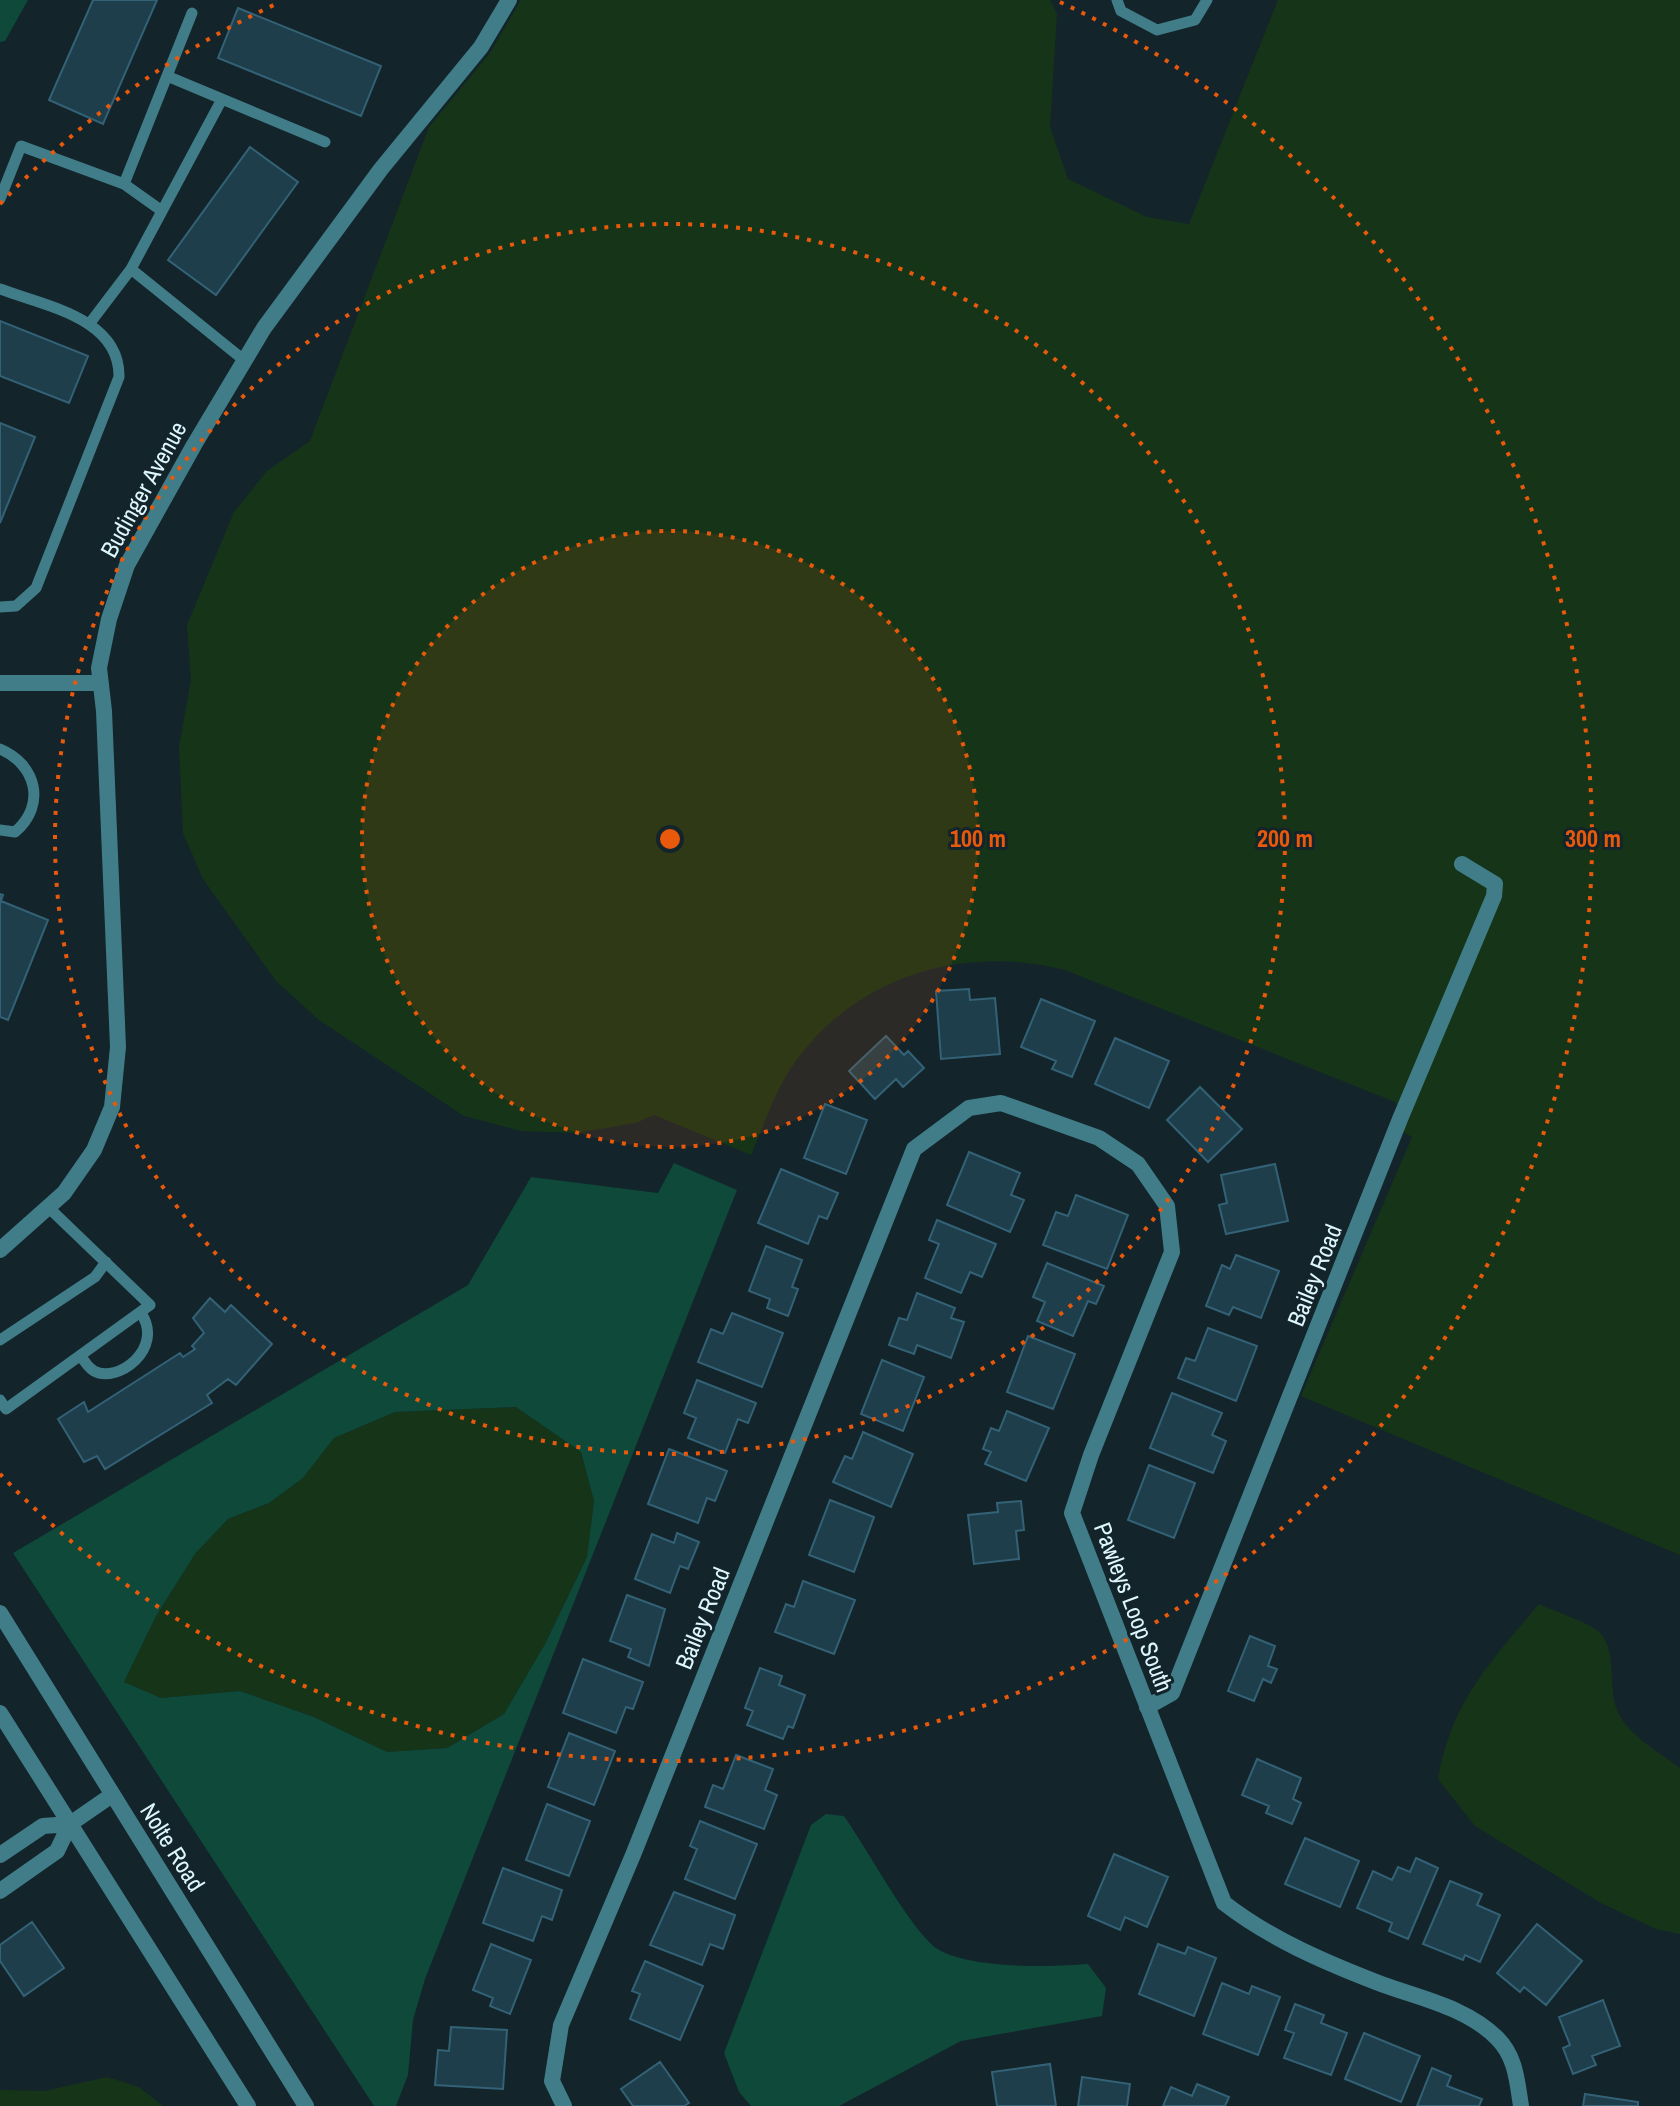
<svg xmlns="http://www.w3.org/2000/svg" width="1680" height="2106" font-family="'Archivo Narrow',sans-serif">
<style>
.green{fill:#163518}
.water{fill:#0e493a;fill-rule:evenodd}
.building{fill:#1f3e4b;stroke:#336276;stroke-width:2}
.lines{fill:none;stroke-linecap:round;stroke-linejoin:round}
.service{stroke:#407d88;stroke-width:11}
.minor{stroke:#407d88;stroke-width:16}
.tertiary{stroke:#407d88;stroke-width:16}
.ring{fill:none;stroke:#e8590c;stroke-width:4;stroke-dasharray:4 8}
.labels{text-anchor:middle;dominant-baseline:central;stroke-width:6;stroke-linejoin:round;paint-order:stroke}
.street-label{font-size:24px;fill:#def7fe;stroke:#13242b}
.centre{fill:#e8590c;stroke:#13242b;stroke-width:4}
.ring-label{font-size:24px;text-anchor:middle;font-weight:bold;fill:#e8590c;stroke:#13242b;stroke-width:6;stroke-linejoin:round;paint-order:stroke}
</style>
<rect width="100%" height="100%" fill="#13242b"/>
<path class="green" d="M 521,0 L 1050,0 L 1057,14 L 1050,127 L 1068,179 L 1147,217 L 1189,224 L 1278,0 L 1680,0 L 1680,1555 L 1301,1396 L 1412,1137 L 1395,1128 L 1399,1106 L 1395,1102 L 1065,970 C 960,943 850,978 789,1071 C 773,1097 763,1127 751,1155 L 654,1115 L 636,1123 L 576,1133 L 521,1131 L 464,1116 L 319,1020 L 276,981 L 203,879 L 183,833 L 179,747 L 191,680 L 187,625 L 234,512 L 267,471 L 310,441 L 429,127 L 490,53 Z
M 516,1407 L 581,1452 L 594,1501 L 587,1557 L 545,1644 L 504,1714 L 447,1748 L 387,1752 L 314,1717 L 240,1691 L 161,1698 L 124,1682 L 156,1616 L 195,1554 L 228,1519 L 269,1503 L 303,1478 L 334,1438 L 395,1412 Z
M 1539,1604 C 1553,1611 1591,1623 1600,1633 C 1618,1654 1607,1684 1617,1710 C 1627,1735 1659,1752 1680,1768 L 1680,1934 L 1656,1929 L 1601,1903 L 1475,1826 L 1438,1779 C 1452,1700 1490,1663 1539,1604 Z
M 107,2077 L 139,2087 L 163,2106 L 0,2106 L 0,2090 L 45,2091 Z"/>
<path class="water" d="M 0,0 L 28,0 L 5,41 L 0,42 Z
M 674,1163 L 737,1190 L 425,1979 L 413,2020 L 408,2075 L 396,2106 L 374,2106 L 13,1553 L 468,1285 L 531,1177 L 658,1193 ZM 516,1407 L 581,1452 L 594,1501 L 587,1557 L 545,1644 L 504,1714 L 447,1748 L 387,1752 L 314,1717 L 240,1691 L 161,1698 L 124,1682 L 156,1616 L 195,1554 L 228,1519 L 269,1503 L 303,1478 L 334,1438 L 395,1412 Z
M 826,1814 L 844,1816 C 869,1852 903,1916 931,1944 C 958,1970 1053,1967 1088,1964 L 1106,1988 L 1102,2016 L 961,2041 L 839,2106 L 751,2106 L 739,2092 L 724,2053 L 811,1825 Z"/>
<path class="building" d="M 93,0 L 157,0 L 103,124 L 49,100 Z
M 238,8 L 381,66 L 361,116 L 218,58 Z
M 250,147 L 298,182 L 216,295 L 168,260 Z
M 0,321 L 88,356 L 69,403 L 0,376 Z
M 0,423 L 35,437 L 0,523 Z
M 0,894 L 3,895 L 1,901 L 48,920 L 8,1020 L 0,1017 Z
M 969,989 L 970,1000 L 995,998 L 1000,1054 L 941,1059 L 936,991 Z
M 1041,999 L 1095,1021 L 1072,1077 L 1052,1069 L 1056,1061 L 1021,1047 Z
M 886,1036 L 904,1055 L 908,1051 L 924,1068 L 903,1087 L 896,1079 L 875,1099 L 849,1071 Z
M 1115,1038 L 1169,1061 L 1149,1108 L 1095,1084 Z
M 1200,1087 L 1242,1129 L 1208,1162 L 1167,1120 Z
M 825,1104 L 867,1120 L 846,1174 L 804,1158 Z
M 969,1152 L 1020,1173 L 1011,1195 L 1024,1200 L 1010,1232 L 947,1205 Z
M 1275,1164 L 1288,1221 L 1226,1234 L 1219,1205 L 1227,1203 L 1221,1175 Z
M 781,1169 L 838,1193 L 827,1219 L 819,1216 L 808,1244 L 758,1223 Z
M 1076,1195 L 1128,1215 L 1107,1269 L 1043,1245 L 1056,1212 L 1068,1216 Z
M 937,1220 L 996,1244 L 982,1277 L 970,1272 L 961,1293 L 925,1278 L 939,1244 L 929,1240 Z
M 766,1246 L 802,1260 L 792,1287 L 798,1289 L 788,1316 L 767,1308 L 770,1299 L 749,1291 Z
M 1236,1255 L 1279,1271 L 1261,1318 L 1233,1307 L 1229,1315 L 1206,1306 L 1222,1265 L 1230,1269 Z
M 1047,1263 L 1104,1286 L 1096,1304 L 1088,1301 L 1073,1336 L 1037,1321 L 1045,1302 L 1033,1297 Z
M 917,1293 L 955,1308 L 951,1318 L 964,1322 L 951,1358 L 917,1345 L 914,1354 L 889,1345 L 899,1318 L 907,1320 Z
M 210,1298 L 225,1312 L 231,1305 L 272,1344 L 236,1385 L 228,1379 L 207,1395 L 212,1403 L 105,1469 L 97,1456 L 84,1462 L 58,1419 L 84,1402 L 88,1412 L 180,1353 L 183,1357 L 195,1349 L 192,1346 L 204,1333 L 193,1318 Z
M 732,1313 L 783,1333 L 762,1387 L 698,1362 L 711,1329 L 723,1334 Z
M 1208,1328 L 1257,1346 L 1236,1401 L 1178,1378 L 1186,1358 L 1195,1361 Z
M 1028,1336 L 1075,1354 L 1053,1409 L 1007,1392 Z
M 882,1360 L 924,1377 L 903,1431 L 861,1414 Z
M 697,1380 L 756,1403 L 748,1423 L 738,1419 L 725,1453 L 688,1438 L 696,1418 L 684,1413 Z
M 1172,1393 L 1222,1413 L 1212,1435 L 1226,1441 L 1213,1473 L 1150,1448 Z
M 1007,1411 L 1049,1428 L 1026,1481 L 985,1464 L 991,1452 L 983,1449 L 991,1428 L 999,1431 Z
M 863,1432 L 913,1454 L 891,1507 L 833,1482 L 845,1456 L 852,1459 Z
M 669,1449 L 727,1471 L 715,1501 L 707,1498 L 698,1523 L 648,1504 Z
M 1149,1465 L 1195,1483 L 1174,1538 L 1128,1520 Z
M 830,1500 L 874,1517 L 854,1572 L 809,1555 Z
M 1021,1501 L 1024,1530 L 1016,1531 L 1019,1559 L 974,1564 L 968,1515 L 998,1512 L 997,1503 Z
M 677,1533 L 699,1542 L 688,1569 L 680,1566 L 670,1593 L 635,1579 L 652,1534 L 674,1543 Z
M 803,1581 L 855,1600 L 834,1654 L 775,1632 L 786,1604 L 794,1607 Z
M 627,1595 L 665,1609 L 649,1666 L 628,1657 L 631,1649 L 610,1641 Z
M 1250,1636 L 1275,1646 L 1268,1666 L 1277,1669 L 1271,1683 L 1263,1679 L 1254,1701 L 1228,1691 Z
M 583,1659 L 643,1682 L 633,1709 L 626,1707 L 616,1733 L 563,1713 Z
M 760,1668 L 782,1676 L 779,1685 L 805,1695 L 793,1728 L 788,1726 L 783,1739 L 747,1725 L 753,1711 L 745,1708 Z
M 569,1733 L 615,1751 L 594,1805 L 548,1787 Z
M 736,1755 L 773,1769 L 765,1790 L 777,1795 L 764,1829 L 705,1807 L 713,1785 L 723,1789 Z
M 1257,1759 L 1301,1778 L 1293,1799 L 1301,1803 L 1292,1824 L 1266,1813 L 1269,1806 L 1242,1795 Z
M 547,1804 L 590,1821 L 569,1876 L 526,1860 Z
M 700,1821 L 757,1844 L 735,1899 L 685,1879 L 697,1849 L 690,1846 Z
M 1305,1838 L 1359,1861 L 1340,1907 L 1285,1884 Z
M 1114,1854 L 1168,1877 L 1147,1927 L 1125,1917 L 1120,1930 L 1088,1916 Z
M 1416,1858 L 1438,1868 L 1408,1939 L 1389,1931 L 1392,1923 L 1357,1908 L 1373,1871 L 1392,1880 L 1398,1867 L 1410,1872 Z
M 503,1868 L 562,1890 L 552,1920 L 542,1916 L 533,1941 L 483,1923 Z
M 1450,1881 L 1482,1894 L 1477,1905 L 1500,1915 L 1480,1962 L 1465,1955 L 1463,1960 L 1423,1944 Z
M 674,1892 L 735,1915 L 723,1949 L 710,1944 L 702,1965 L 650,1945 Z
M 32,1922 L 64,1968 L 24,1996 L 0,1961 L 0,1945 Z
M 1537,1924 L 1582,1961 L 1546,2005 L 1524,1987 L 1520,1992 L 1497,1973 Z
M 491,1944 L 531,1960 L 510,2014 L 490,2006 L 493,1998 L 473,1990 Z
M 1158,1944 L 1185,1954 L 1188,1947 L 1216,1958 L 1194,2016 L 1139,1994 Z
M 645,1961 L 703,1986 L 680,2040 L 630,2019 L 640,1994 L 632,1991 Z
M 1222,1983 L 1249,1994 L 1252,1986 L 1280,1997 L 1258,2055 L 1203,2034 Z
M 1603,2000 L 1620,2046 L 1592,2056 L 1596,2065 L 1573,2074 L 1563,2048 L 1570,2045 L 1559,2017 Z
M 1295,2004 L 1324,2015 L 1321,2023 L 1347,2033 L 1331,2075 L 1284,2058 L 1294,2033 L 1285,2030 Z
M 451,2027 L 507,2030 L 503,2089 L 435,2085 L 438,2050 L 449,2051 Z
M 1364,2033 L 1420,2056 L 1401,2102 L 1345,2079 Z
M 660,2062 L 689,2103 L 684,2106 L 633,2106 L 621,2089 Z
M 1050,2064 L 1056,2106 L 997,2106 L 992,2072 Z
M 1432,2068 L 1451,2076 L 1447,2086 L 1482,2099 L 1479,2106 L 1417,2106 Z
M 1082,2077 L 1130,2084 L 1127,2106 L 1078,2106 Z
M 1197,2084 L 1229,2097 L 1225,2106 L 1163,2106 L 1171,2087 L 1192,2096 Z
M 1585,2094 L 1638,2102 L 1638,2106 L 1583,2106 Z"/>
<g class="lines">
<path class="service" d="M 1117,0 L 1121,11 L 1157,30 L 1195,20 L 1207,0
M 167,76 L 325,142
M 124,184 L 192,13
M 0,199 L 21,146 L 124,184 L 162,211
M 131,269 L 245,361
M 0,289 C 45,306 120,318 119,377 L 36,588 L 16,606 L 0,607
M 90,323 L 131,269 L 221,101
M 0,749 C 36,764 47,805 15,832 L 0,830
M 0,1340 L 95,1277 L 106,1262
M 81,1356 C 84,1361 89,1368 94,1371 C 117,1384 165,1349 141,1313
M 0,1400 L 6,1409 L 150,1305 L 48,1207"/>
<path class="minor" d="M 0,683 L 100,683
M 1147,1707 L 1172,1693 L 1400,1119 L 1494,896 L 1495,884 L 1462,864
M 0,1855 L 43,1826 L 70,1824
M 0,1891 L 57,1851 L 70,1824 L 112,1795
M 564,2106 L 552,2081 L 561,2025 L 633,1855 L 914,1149 L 969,1108 L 1001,1103 L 1099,1138 L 1138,1164 L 1167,1206 L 1172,1252 L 1091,1455 L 1072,1513 L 1224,1903 C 1269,1938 1322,1961 1376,1982 C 1417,1998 1465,2006 1497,2038 C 1516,2057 1517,2081 1521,2106"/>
<path class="tertiary" d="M 0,1250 L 64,1193 L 94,1150 L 112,1107 L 118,1047 L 104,711 L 99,668 L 109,619 L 127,565 L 194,445 L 264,328 L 381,169 L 481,47 L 509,0
M 0,1613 L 306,2106
M 0,1713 L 248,2106"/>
</g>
<circle cx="670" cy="839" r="308" fill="#e8590c" fill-opacity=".12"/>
<g class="ring">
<circle cx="670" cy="839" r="308"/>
<circle cx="670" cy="839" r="615"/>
<path d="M0 204A923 923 0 0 1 280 2M1060 2A923 923 0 1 1 0 1474"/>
</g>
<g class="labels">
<g class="street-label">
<text transform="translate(143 489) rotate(-61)">Budinger Avenue</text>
<text transform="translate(1314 1275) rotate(-68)">Bailey Road</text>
<text transform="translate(1134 1607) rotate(69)">Pawleys Loop South</text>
<text transform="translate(702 1618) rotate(-68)">Bailey Road</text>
<text transform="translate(173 1847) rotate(58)">Nolte Road</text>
</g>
</g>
<circle cx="670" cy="839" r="12" class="centre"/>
<g class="ring-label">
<text x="978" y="847">100 m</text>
<text x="1285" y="847">200 m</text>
<text x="1593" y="847">300 m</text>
</g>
</svg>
